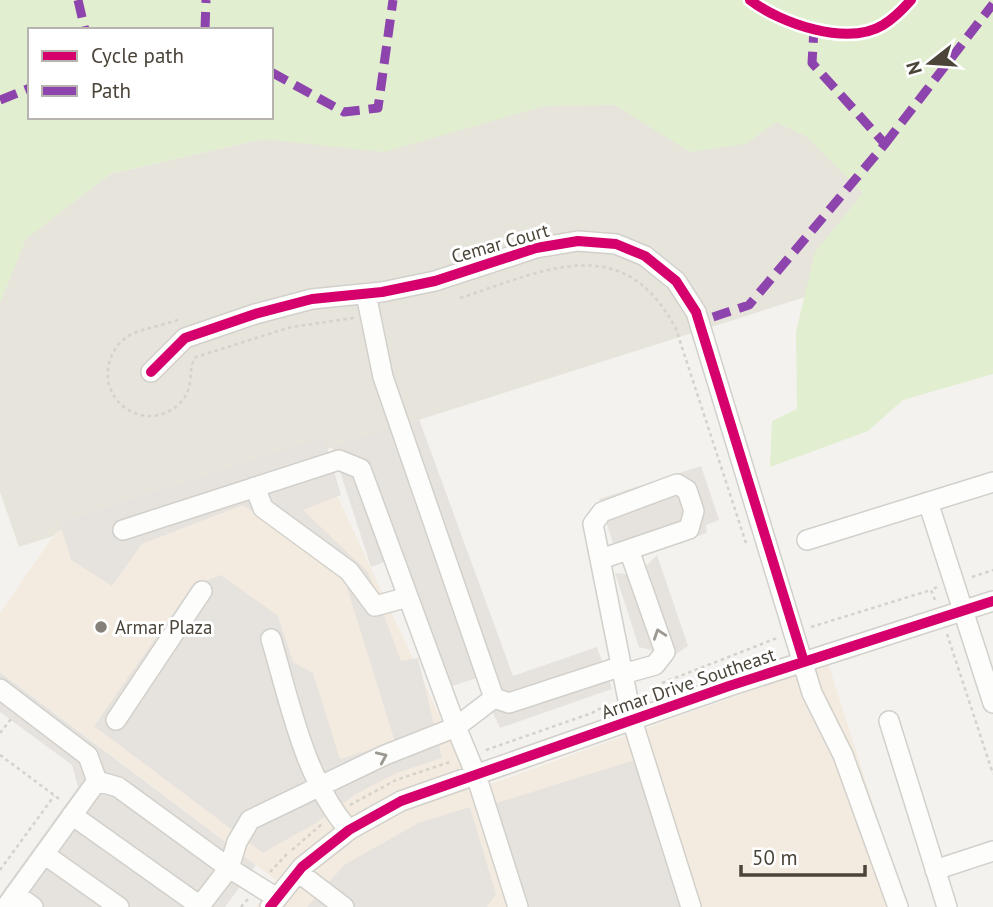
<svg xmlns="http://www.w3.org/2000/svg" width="993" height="907" font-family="'PT Sans',sans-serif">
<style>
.residential{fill:#e7e4dc}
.commercial{fill:#f3ebdf}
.green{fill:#e1eecf;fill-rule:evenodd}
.parking{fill:#e6e3df}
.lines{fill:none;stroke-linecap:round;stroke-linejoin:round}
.minor-casing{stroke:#d2d0cb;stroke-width:22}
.path{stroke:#d3d2cc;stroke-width:2.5;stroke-dasharray:3.5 3.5;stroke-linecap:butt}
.minor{stroke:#fdfdfc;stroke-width:19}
.quiet{stroke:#8e44ad;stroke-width:9;stroke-dasharray:18 9;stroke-linecap:butt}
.cycleway-casing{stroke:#fff;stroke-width:15}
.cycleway{stroke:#d6006c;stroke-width:10}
.oneway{stroke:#9b9791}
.poi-dot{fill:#868178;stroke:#fff;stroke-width:2.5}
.labels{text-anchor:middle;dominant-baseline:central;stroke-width:6;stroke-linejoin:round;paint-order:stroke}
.street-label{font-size:19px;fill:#4b4439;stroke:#fff}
.poi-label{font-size:19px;fill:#4b4439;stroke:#fff;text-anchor:start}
</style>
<rect width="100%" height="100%" fill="#f4f2ee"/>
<path class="residential" d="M 694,49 L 966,246 L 19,547 L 0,492 L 0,263 L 13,248 L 110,174 L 559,71 Z"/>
<path class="commercial" d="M 315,448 L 474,790 L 828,663 L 906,907 L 256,907 L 276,880 L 0,671 L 0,613 L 56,532 Z"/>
<path class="green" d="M 0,0 L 993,0 L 993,374 L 903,400 L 868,431 L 770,467 L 772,421 L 797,409 L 796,332 L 815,252 L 863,193 L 807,137 L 776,122 L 746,144 L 690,152 L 615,105 L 545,106 L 384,152 L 262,139 L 110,174 L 26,239 L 0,303 ZM 30,30 L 271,30 L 271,117 L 30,117 Z"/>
<path class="parking" d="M 419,419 L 513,676 L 597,647 L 612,689 L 500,728 L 477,678 L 449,687 L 400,556 L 371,567 L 332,447 Z
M 324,437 L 341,495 L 303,510 L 368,572 L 401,661 L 418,658 L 442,758 L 397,773 L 356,794 L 316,823 L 263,853 L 94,726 L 192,586 L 221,575 L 278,616 L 293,662 L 313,673 L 340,759 L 395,742 L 343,575 L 243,505 L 142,544 L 112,586 L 71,560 L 60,523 Z
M 701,466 L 719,520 L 706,525 L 707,533 L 645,554 L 642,560 L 644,564 L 647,565 L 657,555 L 688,646 L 673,656 L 639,647 L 615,573 L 626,574 L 629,572 L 625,563 L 619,563 L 599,499 Z
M 0,672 L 256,865 L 225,907 L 0,907 L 0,895 L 78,787 L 72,765 L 0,712 Z
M 651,755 L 698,907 L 507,907 L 477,809 Z
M 470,807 L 496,894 L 487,907 L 307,907 L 344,865 L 418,823 Z"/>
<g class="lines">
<g class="minor-casing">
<path id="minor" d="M 366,294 L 383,377 L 494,698
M 151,372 L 185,338 L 255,314 L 312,299 L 382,292 L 435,281 L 536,248 L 578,241 L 616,244 L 645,256 L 676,281 L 696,312 L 812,693 L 843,755 L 898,907
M 255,487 L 263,508 L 349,571 L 375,606 L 408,597
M 928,502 L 993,703
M 123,530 L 339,460 L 361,469 L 456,727 L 476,775 L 518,907
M 807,540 L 993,482
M 601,559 L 689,529 L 694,511 L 687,490 L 677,484 L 602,512 L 593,524 L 632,720 L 691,907
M 271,639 C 290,702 304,779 349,830
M 623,674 L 655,665 L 665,652 L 629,550
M 0,689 L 88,756 L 97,781
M 116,720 L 202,591
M 889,721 L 947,907
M 72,815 L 200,906
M 44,854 L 119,907
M 935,870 L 993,851
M 298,872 L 344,907
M 15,894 L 33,907
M 6,907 L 97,781 L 118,787 L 229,868 L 237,842 L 250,820 L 385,755 L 456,727 L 494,698 L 509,703 L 622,666
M 199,907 L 229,868 L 277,898
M 270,907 L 302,867 L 349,830 L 401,801 L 729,686 L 993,601"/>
</g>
<path class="path" d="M 460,298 C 544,271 623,228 676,329 L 746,543
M 178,320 C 163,325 146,328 132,334 C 124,338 117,345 113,353 C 91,396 142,436 178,405 C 197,388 186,368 196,357 L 291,327 L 354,318
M 972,577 L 993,570
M 935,600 L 931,590 L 937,587
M 811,627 L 931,590
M 947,634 L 993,774
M 662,683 L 777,638
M 0,733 L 11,719
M 486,750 L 592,713 L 610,703
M 0,755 L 62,801
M 350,805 L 396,780 L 450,762
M 292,850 L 322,824
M 0,870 L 54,796
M 270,872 L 287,854
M 241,907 L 248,899"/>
<use href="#minor" class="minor"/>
<path class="quiet" d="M 78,0 L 85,30
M 205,30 L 206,0
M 271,72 L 344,112 L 378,108 L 393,0
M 0,100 L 30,88
M 885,144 L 993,4
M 713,317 L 749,305 L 885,144 L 812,63 L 814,29"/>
<g class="cycleway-casing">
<path id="cycleway" d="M 750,0 C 780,23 847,47 883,25 C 893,19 903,9 911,0
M 151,372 L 185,338 L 255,314 L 312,299 L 382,292 L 435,281 L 536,248 L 578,241 L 616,244 L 645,256 L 676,281 L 696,312 L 804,662
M 270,907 L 302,867 L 349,830 L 401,801 L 729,686 L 993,601"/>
</g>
<use href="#cycleway" class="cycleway"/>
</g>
<defs><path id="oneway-chevron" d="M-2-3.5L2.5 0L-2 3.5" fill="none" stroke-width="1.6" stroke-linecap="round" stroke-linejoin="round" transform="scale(1.75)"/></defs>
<g class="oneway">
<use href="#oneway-chevron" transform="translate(659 634) rotate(-109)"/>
<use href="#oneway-chevron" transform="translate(382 757) rotate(-24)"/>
</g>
<circle class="poi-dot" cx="101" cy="627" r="7"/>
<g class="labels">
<g class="street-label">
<text transform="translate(500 243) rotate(-16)">Cemar Court</text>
<text transform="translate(688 683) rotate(-19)">Armar Drive Southeast</text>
</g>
<g class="poi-label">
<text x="115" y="627">Armar Plaza</text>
</g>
</g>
<rect x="28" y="28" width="245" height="91" fill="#ffffff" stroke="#b7b4b0" stroke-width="2"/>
<rect x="42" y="51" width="35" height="10" fill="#d6006c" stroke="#b7b4b0" stroke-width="2"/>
<text x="91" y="63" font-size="21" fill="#4b4439">Cycle path</text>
<rect x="42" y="86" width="35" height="10" fill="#8e44ad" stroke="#b7b4b0" stroke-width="2"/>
<text x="91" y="98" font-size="21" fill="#4b4439">Path</text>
<g transform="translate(930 63) rotate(253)" stroke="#ffffff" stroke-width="5" paint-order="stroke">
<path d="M0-5L12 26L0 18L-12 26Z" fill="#4b4439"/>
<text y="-10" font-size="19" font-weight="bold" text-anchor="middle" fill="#4b4439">N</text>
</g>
<path d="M741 865v10h124v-10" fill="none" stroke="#4b4439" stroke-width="3.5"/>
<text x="752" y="865" font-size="21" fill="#4b4439" stroke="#ffffff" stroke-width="5" paint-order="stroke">50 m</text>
</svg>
